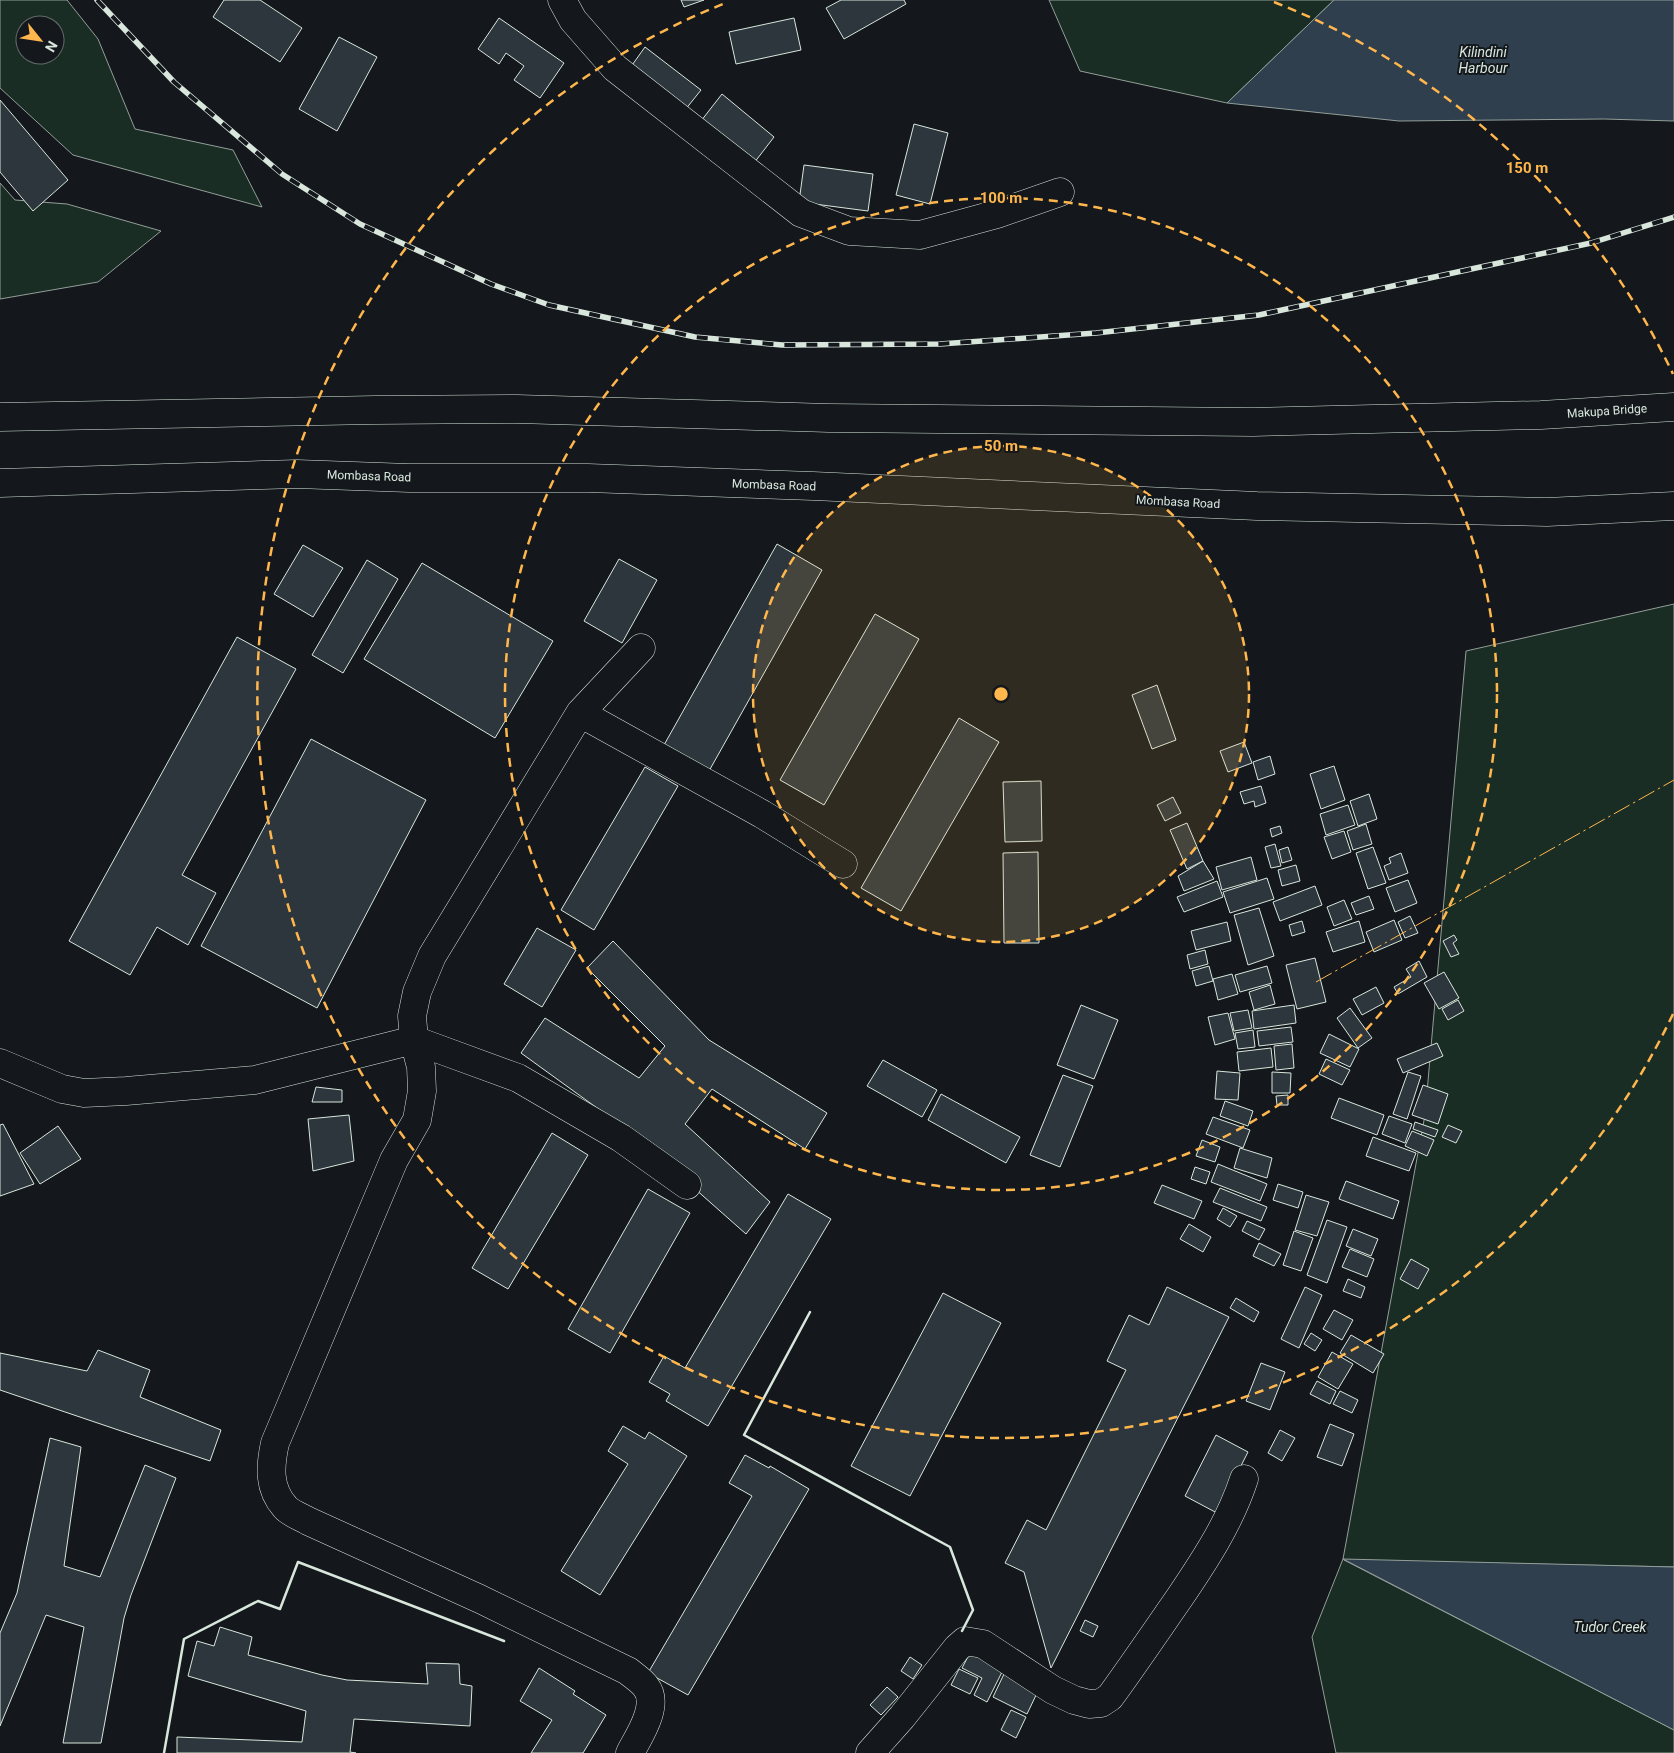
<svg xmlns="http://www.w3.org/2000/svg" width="1674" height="1753" font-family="Roboto,sans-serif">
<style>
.green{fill:#1a2d24;stroke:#939e99;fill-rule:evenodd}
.water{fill:#2f3f4d;stroke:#939e99}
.building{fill:#2c363c;stroke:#d8e6dc}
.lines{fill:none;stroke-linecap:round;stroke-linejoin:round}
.minor-casing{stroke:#d8e6dc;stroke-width:29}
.trunk-casing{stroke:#d8e6dc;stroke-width:29}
.minor{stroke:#14181c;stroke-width:28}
.trunk{stroke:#14181c;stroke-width:28}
.rail-casing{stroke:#d8e6dc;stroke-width:5.5}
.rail{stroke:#14181c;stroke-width:4;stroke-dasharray:11;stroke-linecap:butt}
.wall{stroke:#d8e6dc;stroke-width:2.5}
.power{stroke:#ffb74d;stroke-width:1;stroke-dasharray:18 4 2.5 4;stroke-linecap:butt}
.ring{fill:none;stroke:#ffb74d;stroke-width:2.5;stroke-dasharray:9 6}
.labels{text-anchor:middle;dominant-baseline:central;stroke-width:4;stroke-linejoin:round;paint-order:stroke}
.street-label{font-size:12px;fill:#d8e6dc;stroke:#14181c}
.water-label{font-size:14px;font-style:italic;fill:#d8e6dc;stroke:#14181c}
.centre{fill:#ffb74d;stroke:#14181c;stroke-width:2.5}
.ring-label{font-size:15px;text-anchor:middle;font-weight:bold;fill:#ffb74d;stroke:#14181c;stroke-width:4;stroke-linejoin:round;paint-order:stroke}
</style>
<rect width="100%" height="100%" fill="#14181c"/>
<path class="green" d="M 0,0 L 67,0 L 98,39 L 135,129 L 233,150 L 262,207 L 73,155 L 0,88 ZM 25,25 L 55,25 L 55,55 L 25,55 Z
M 1049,0 L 1334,0 L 1227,103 L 1080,71 Z
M 0,183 L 15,200 L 67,204 L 161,231 L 98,282 L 0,299 Z
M 1674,604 L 1674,1567 L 1344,1560 L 1674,1730 L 1674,1753 L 1336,1753 L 1312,1637 L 1343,1559 L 1425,1115 L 1466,651 Z"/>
<path class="water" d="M 1334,0 L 1674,0 L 1674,121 L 1604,119 L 1399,121 L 1227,103 Z
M 1343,1559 L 1674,1567 L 1674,1730 Z"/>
<path class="building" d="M 224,0 L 260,0 L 302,28 L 280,62 L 213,17 Z
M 681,0 L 704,0 L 684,7 Z
M 841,0 L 904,0 L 906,4 L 844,39 L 826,8 Z
M 499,18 L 564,63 L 540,98 L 514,80 L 524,66 L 506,53 L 499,64 L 478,49 Z
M 794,18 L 801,50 L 736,64 L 729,32 Z
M 339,37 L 377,57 L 337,131 L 299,109 Z
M 645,47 L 701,90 L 685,110 L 630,68 Z
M 722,94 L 774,137 L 754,163 L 701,121 Z
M 0,100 L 68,180 L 33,211 L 0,172 Z
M 914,124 L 948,133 L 930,204 L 896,195 Z
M 804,165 L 873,174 L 868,211 L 799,202 Z
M 777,544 L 822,570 L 709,771 L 664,745 Z
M 303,545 L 343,568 L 313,617 L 274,594 Z
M 619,559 L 657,580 L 622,643 L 584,621 Z
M 367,560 L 398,579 L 343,673 L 312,655 Z
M 422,563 L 553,641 L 495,738 L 364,659 Z
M 875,614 L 919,639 L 824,805 L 780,780 Z
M 237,637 L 296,669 L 182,875 L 216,893 L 188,945 L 157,927 L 130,975 L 69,941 Z
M 1157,685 L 1176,740 L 1152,749 L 1132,695 Z
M 959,718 L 999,742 L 901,911 L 861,888 Z
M 311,739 L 426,800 L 317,1008 L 201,946 Z
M 1244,742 L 1252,763 L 1228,772 L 1220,751 Z
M 1270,756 L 1275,774 L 1258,780 L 1253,762 Z
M 1334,766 L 1345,800 L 1321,809 L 1310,774 Z
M 645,767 L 678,786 L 594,930 L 561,910 Z
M 1041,781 L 1042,841 L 1005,842 L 1003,782 Z
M 1261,786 L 1266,803 L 1255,807 L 1254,801 L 1244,804 L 1240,792 Z
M 1369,794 L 1377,819 L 1358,826 L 1350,801 Z
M 1173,797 L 1181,813 L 1165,821 L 1157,805 Z
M 1348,805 L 1355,825 L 1326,835 L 1320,814 Z
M 1187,823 L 1203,861 L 1187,869 L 1170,830 Z
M 1366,824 L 1372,844 L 1353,850 L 1347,831 Z
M 1280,826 L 1282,833 L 1272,837 L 1270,829 Z
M 1344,831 L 1351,852 L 1332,859 L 1324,837 Z
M 1275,844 L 1281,866 L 1271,868 L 1265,847 Z
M 1288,847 L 1292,860 L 1282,863 L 1279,850 Z
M 1373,847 L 1386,883 L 1368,889 L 1356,853 Z
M 1038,852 L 1039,943 L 1004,943 L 1003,853 Z
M 1401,853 L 1408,873 L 1389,880 L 1384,866 L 1391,863 L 1389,858 Z
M 1251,857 L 1257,880 L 1222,890 L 1216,867 Z
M 1203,861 L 1214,879 L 1184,891 L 1178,876 Z
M 1296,865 L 1300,881 L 1282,886 L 1278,870 Z
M 1267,878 L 1274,899 L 1230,913 L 1223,892 Z
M 1408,880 L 1417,903 L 1395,912 L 1386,888 Z
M 1217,881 L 1223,897 L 1184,912 L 1177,897 Z
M 1315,886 L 1322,905 L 1280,921 L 1273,902 Z
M 1369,896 L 1374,909 L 1356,915 L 1351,903 Z
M 1344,900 L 1352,919 L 1334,926 L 1327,907 Z
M 1259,908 L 1274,956 L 1248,965 L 1234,915 Z
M 1410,916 L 1418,933 L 1405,938 L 1398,922 Z
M 1394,920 L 1402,940 L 1374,952 L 1366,932 Z
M 1302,921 L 1305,932 L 1292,936 L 1289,925 Z
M 1359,921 L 1365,942 L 1333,952 L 1326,932 Z
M 1227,922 L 1231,941 L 1196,950 L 1191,931 Z
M 537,928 L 576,950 L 542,1007 L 504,984 Z
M 1454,935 L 1457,940 L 1453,943 L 1459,954 L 1451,957 L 1443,941 Z
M 613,941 L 709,1040 L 827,1113 L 805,1149 L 712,1089 L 685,1124 L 770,1202 L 746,1234 L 633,1134 L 521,1053 L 545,1018 L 639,1078 L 665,1046 L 587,968 Z
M 1205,950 L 1208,964 L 1190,969 L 1187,955 Z
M 1315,958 L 1326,1002 L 1297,1009 L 1286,965 Z
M 1419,961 L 1427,977 L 1398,994 L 1394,987 L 1411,977 L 1406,969 Z
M 1209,966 L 1213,981 L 1196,986 L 1192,971 Z
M 1267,966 L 1272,983 L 1240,992 L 1235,975 Z
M 1444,972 L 1459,998 L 1439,1009 L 1424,983 Z
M 1232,974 L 1238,994 L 1218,1000 L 1213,979 Z
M 1270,985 L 1275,1004 L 1254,1010 L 1249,992 Z
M 1376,987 L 1384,1003 L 1362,1015 L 1353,999 Z
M 1458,1000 L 1464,1011 L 1448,1020 L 1442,1009 Z
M 1081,1005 L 1118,1020 L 1094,1079 L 1057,1065 Z
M 1294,1005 L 1296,1023 L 1254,1029 L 1252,1011 Z
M 1350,1008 L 1372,1038 L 1358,1048 L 1337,1018 Z
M 1248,1010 L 1252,1028 L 1234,1031 L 1230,1013 Z
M 1228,1013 L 1235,1039 L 1215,1045 L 1208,1017 Z
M 1291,1027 L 1293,1042 L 1259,1046 L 1257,1031 Z
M 1253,1030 L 1255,1047 L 1238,1049 L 1235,1033 Z
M 1329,1034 L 1359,1049 L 1350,1067 L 1320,1053 Z
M 1437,1043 L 1443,1056 L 1403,1073 L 1397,1059 Z
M 1292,1044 L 1294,1068 L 1276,1070 L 1274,1046 Z
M 1271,1048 L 1273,1067 L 1239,1071 L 1237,1052 Z
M 1326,1059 L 1350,1070 L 1342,1085 L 1319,1074 Z
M 883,1060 L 937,1090 L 922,1117 L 867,1086 Z
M 1217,1071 L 1240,1073 L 1238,1100 L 1215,1099 Z
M 1272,1072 L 1291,1073 L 1290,1093 L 1272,1093 Z
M 1408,1072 L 1421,1076 L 1407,1119 L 1393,1114 Z
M 1063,1075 L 1093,1086 L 1060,1167 L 1030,1155 Z
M 1423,1085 L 1448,1094 L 1438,1124 L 1412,1115 Z
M 316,1087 L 342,1090 L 342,1102 L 312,1102 Z
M 941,1094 L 1020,1137 L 1006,1163 L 928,1120 Z
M 1288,1095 L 1288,1105 L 1277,1105 L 1276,1096 Z
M 1339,1098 L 1384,1115 L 1377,1135 L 1331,1118 Z
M 1225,1101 L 1253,1111 L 1248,1126 L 1220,1116 Z
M 349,1115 L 354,1161 L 313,1171 L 308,1119 Z
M 1389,1116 L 1412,1124 L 1405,1143 L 1382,1134 Z
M 1213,1117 L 1250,1130 L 1243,1148 L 1206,1134 Z
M 1415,1122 L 1438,1130 L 1435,1137 L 1413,1129 Z
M 3,1124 L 34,1184 L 0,1196 L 0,1125 Z
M 1448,1125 L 1462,1131 L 1456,1143 L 1442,1137 Z
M 58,1126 L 81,1159 L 40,1184 L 20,1153 Z
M 1412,1131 L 1434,1140 L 1427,1156 L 1405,1146 Z
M 552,1133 L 588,1155 L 508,1289 L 472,1268 Z
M 1373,1137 L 1416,1153 L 1409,1171 L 1366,1156 Z
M 1202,1140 L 1220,1147 L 1215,1162 L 1196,1156 Z
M 1240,1148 L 1272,1158 L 1267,1178 L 1234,1168 Z
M 1218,1164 L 1267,1184 L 1260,1201 L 1211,1182 Z
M 1195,1167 L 1210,1172 L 1206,1184 L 1191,1179 Z
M 1346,1181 L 1399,1201 L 1393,1219 L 1339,1199 Z
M 1278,1184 L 1303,1192 L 1298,1208 L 1273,1200 Z
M 1162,1185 L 1202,1201 L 1194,1219 L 1154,1203 Z
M 1220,1188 L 1267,1207 L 1261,1221 L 1213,1202 Z
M 648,1189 L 690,1213 L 610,1353 L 568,1329 Z
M 788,1194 L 831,1219 L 708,1426 L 666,1401 L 670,1394 L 649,1382 L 664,1356 L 685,1368 Z
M 1306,1195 L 1329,1202 L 1317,1236 L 1295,1230 Z
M 1223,1208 L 1237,1216 L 1230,1227 L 1217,1219 Z
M 1327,1220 L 1347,1227 L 1327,1283 L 1307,1275 Z
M 1247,1221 L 1265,1229 L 1259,1240 L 1242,1231 Z
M 1189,1224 L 1211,1237 L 1203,1252 L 1180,1239 Z
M 1353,1229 L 1378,1239 L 1371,1256 L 1346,1246 Z
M 1294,1231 L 1313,1238 L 1301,1271 L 1283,1265 Z
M 1259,1243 L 1281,1254 L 1274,1266 L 1253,1256 Z
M 1350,1249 L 1374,1259 L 1367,1277 L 1342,1267 Z
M 1411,1259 L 1429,1269 L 1418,1289 L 1400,1279 Z
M 1348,1279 L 1365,1287 L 1361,1298 L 1343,1291 Z
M 1167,1287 L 1229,1317 L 1051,1668 L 1024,1572 L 1005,1563 L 1027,1520 L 1046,1530 L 1126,1370 L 1107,1361 L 1129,1315 L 1149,1325 Z
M 1305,1287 L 1322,1295 L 1299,1348 L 1281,1339 Z
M 943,1293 L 1001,1323 L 910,1496 L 851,1466 Z
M 1236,1298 L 1259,1312 L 1254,1322 L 1230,1308 Z
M 1334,1310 L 1353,1320 L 1342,1340 L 1323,1329 Z
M 1311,1333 L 1322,1340 L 1315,1351 L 1304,1344 Z
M 1351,1335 L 1384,1354 L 1373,1373 L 1340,1353 Z
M 98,1350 L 150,1370 L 140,1397 L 221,1430 L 210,1461 L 0,1390 L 0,1353 L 87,1371 Z
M 1332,1352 L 1353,1364 L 1338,1389 L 1318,1377 Z
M 1261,1363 L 1285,1372 L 1270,1410 L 1246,1401 Z
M 1317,1381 L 1336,1391 L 1330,1404 L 1310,1394 Z
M 1340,1391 L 1358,1400 L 1352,1413 L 1333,1404 Z
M 1330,1424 L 1354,1434 L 1342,1466 L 1317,1457 Z
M 623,1426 L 645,1439 L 649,1432 L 687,1456 L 600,1595 L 561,1571 L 628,1464 L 608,1451 Z
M 1280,1430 L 1295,1438 L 1282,1461 L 1268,1453 Z
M 1216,1435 L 1248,1452 L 1217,1513 L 1185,1496 Z
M 50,1438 L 81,1447 L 64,1566 L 100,1577 L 145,1465 L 176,1478 L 131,1595 L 124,1618 L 101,1743 L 63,1743 L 84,1627 L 46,1615 L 0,1726 L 0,1633 L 17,1593 Z
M 745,1455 L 769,1468 L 770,1466 L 809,1489 L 688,1695 L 648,1673 L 752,1496 L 729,1483 Z
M 1085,1620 L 1098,1626 L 1093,1637 L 1080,1631 Z
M 220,1627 L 252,1637 L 248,1655 L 322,1675 L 347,1680 L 428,1684 L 426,1663 L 459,1664 L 460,1684 L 472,1686 L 470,1726 L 354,1719 L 350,1752 L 356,1753 L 177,1753 L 177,1737 L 302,1742 L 306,1711 L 188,1676 L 197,1641 L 214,1646 Z
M 971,1651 L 1004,1668 L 987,1702 L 974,1695 L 982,1678 L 962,1668 Z
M 910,1657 L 922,1665 L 913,1679 L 901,1671 Z
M 539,1668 L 575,1691 L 573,1694 L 606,1715 L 583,1753 L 531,1753 L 552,1720 L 520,1701 Z
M 959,1669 L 978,1678 L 970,1694 L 951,1685 Z
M 1004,1674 L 1038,1691 L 1027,1714 L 993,1697 Z
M 887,1687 L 898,1697 L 881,1715 L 870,1705 Z
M 1011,1710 L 1026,1717 L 1016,1738 L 1001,1730 Z"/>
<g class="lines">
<g class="minor-casing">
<path id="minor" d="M 562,0 L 573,20 L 615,68 L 801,213 L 849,231 L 920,235 L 997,214 L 1060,192
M 641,648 L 580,713 L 432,956 L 417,992 L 412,1016 L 414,1040 L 518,1078 L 621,1138 L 687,1185
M 580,713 L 762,814 L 843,864
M 0,1063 L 62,1089 L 84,1093 L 126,1091 L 255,1080 L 414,1040 L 421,1067 L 422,1091 L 417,1120 L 394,1160 L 275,1443 C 270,1466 268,1488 285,1507 C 290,1513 301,1517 308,1521 L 480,1599 L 628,1671 C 634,1676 642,1681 646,1687 C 660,1705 639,1736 630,1753
M 870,1753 L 902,1717 L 957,1648 L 965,1641 L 983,1644 L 1053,1690 L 1074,1700 L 1089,1704 L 1101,1703 L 1110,1697 C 1134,1664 1157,1630 1180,1597 C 1205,1560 1230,1522 1244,1479"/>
</g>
<g class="trunk-casing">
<path id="trunk" d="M 0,417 L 375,410 L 517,409 L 829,418 L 1253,422 L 1541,415 L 1674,407
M 0,483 L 297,474 L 409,478 L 588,478 L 813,486 L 1257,506 L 1547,512 L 1674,506"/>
</g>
<use href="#minor" class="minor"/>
<use href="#trunk" class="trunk"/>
<g class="rail-casing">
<path id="rail" d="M 97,0 L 174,82 L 282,174 L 360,224 L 491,284 L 549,305 L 695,337 L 782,345 L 940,344 L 1096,333 L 1259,315 L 1591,243 L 1674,217"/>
</g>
<use href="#rail" class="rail"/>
<path class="wall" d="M 810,1312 L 744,1435 L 950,1547 L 973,1610 L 962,1631
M 164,1753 L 184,1639 L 258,1601 L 280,1609 L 298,1562 L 504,1641"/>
<path class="power" d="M 1316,982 L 1674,780"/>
</g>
<circle cx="1001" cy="694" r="248" fill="#ffb74d" fill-opacity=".12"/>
<g class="ring">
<circle cx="1001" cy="694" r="248"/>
<circle cx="1001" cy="694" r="496"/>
<path d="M1673 1014A744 744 0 1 1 728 2M1274 2A744 744 0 0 1 1673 374"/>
</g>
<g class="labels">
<g class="street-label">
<text transform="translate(1607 411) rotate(-4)">Makupa Bridge</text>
<text transform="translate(369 476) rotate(2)">Mombasa Road</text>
<text transform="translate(774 485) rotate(2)">Mombasa Road</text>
<text transform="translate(1178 502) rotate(3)">Mombasa Road</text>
</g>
<g class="water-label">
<text x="1483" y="52">Kilindini<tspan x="1483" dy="16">Harbour</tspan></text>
<text x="1610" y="1627">Tudor Creek</text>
</g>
</g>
<circle cx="1001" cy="694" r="8" class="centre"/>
<g class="ring-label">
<text x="1527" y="173">150 m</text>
<text x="1001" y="203">100 m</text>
<text x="1001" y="451">50 m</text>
</g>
<g transform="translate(40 40) rotate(120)"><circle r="24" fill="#14181c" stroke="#626a69"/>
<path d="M0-4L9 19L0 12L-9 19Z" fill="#ffb74d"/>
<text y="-8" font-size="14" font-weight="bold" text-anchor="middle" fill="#d8e6dc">N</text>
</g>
</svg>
